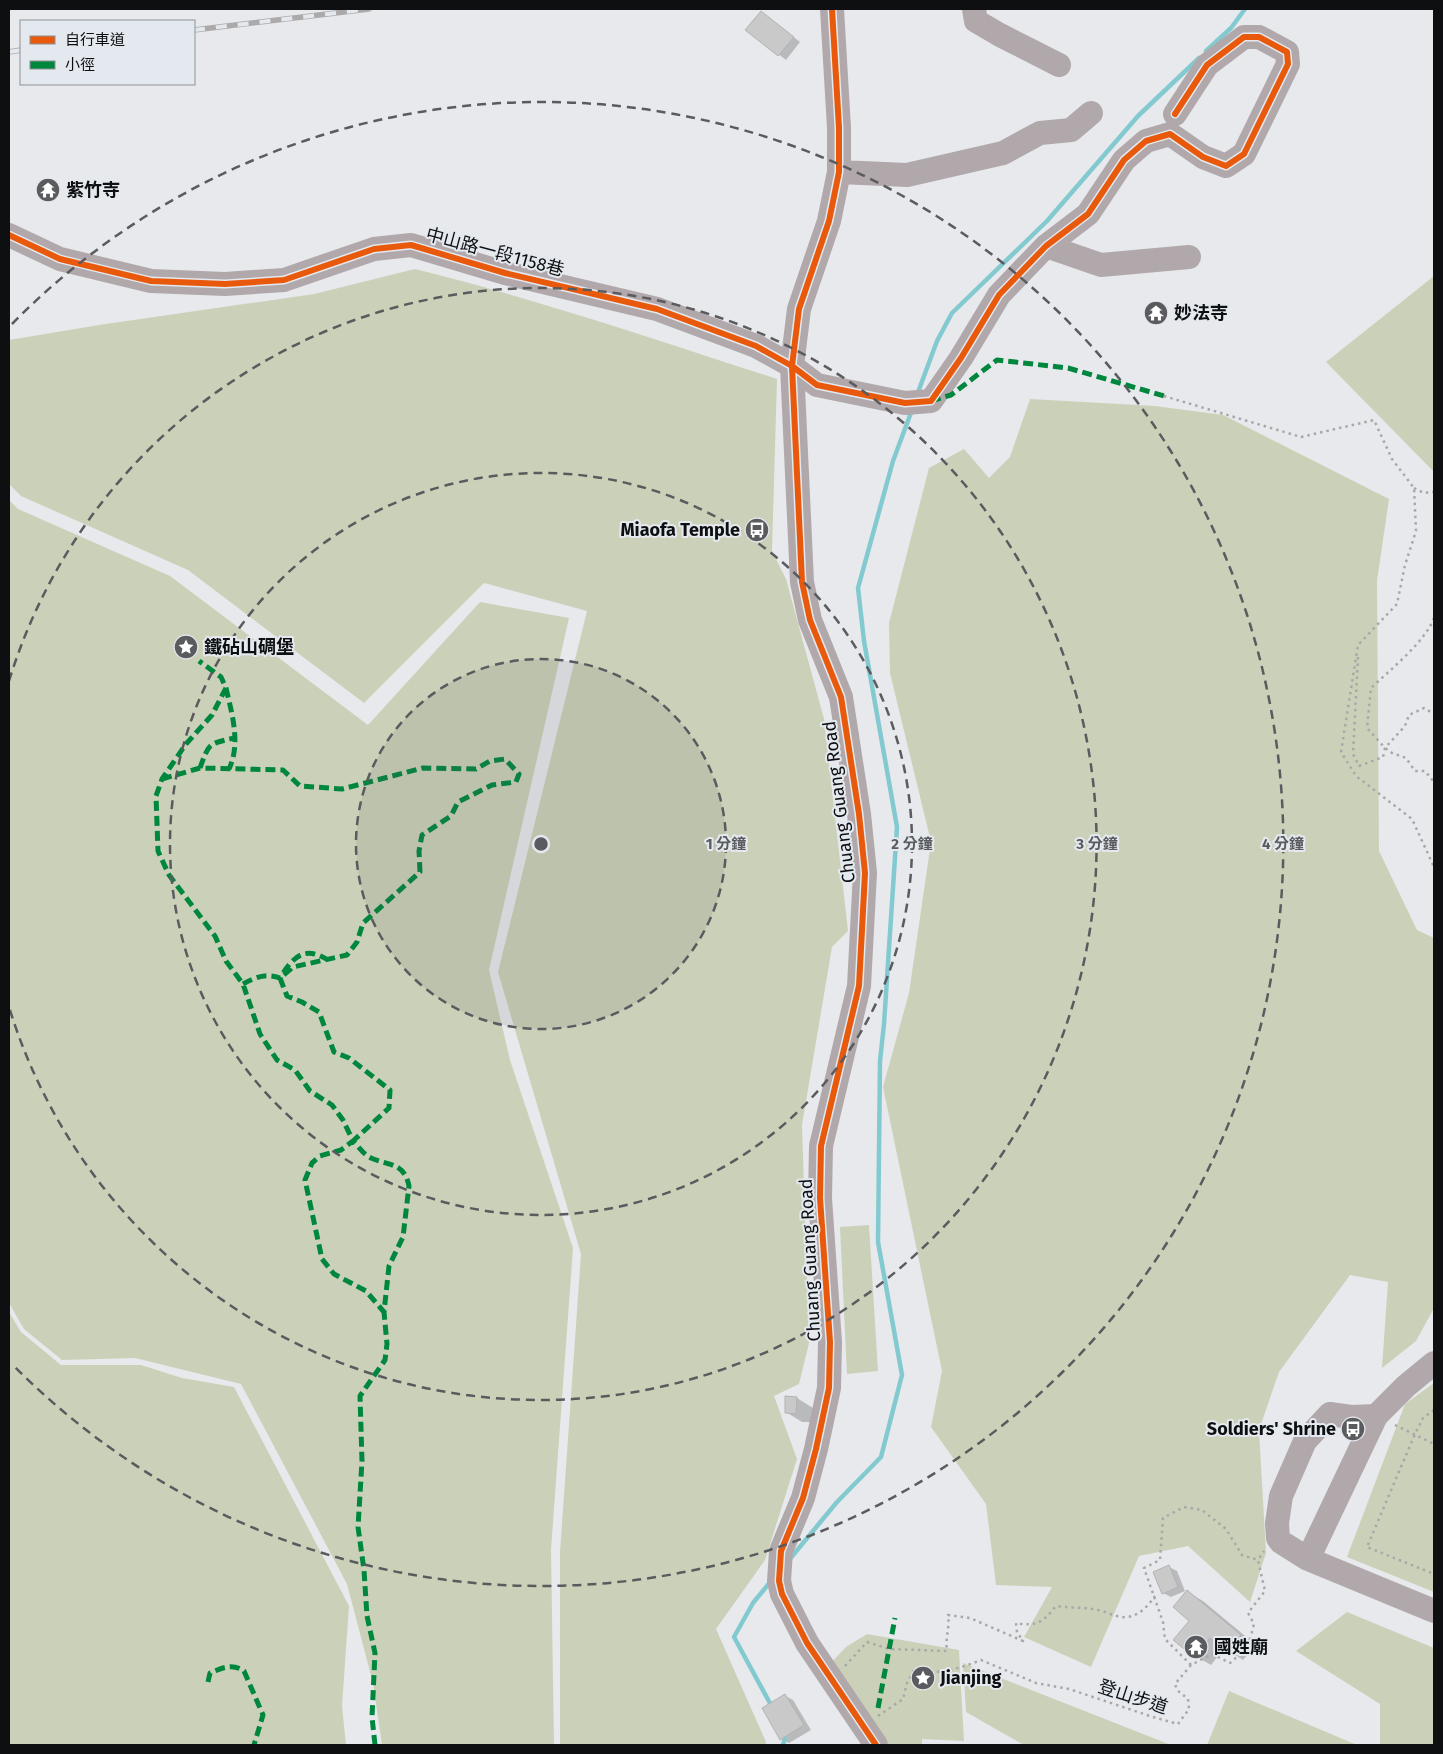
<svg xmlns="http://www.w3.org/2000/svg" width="1443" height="1754" font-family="'Fira Sans','Noto Sans TC',sans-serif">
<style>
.green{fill:#cbd1b9}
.shadow{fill:#0003}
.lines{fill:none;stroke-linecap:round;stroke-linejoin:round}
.stream{stroke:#83cad0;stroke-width:4.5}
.building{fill:#c9c9ca;stroke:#b3b3b4}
.path{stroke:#aba7a8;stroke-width:2.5;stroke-dasharray:2.5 4;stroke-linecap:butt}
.minor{stroke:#b1a8ab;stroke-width:24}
.rail-casing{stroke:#aca9ab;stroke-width:5.5}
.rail{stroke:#e4e9ef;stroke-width:4;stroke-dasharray:11;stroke-linecap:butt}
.quiet{stroke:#00873e;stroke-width:5;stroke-dasharray:10 5;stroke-linecap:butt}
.cycleway-casing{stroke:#e4e9ef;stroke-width:9}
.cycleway{stroke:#e8590c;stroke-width:6}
.ring{fill:none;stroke:#5a5b5e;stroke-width:2.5;stroke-dasharray:9 6}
.labels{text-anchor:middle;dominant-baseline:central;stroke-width:4;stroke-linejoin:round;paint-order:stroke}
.poi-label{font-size:18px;font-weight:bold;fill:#0e0f11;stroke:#e4e9ef;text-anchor:start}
.street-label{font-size:18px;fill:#0e0f11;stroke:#e4e9ef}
.centre{fill:#5a5b5e;stroke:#e4e9ef;stroke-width:2.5}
.ring-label{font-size:15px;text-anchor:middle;font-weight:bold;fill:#5a5b5e;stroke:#e4e9ef;stroke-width:4;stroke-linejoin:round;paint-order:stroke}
</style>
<rect width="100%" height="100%" fill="#e7e9ec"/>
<path class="green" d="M 415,269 C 537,299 657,340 777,379 L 772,551 L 786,579 L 824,719 L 848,931 L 832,947 L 802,1125 L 809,1343 L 799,1384 L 774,1396 L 797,1459 L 765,1560 L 716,1629 L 766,1742 L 765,1745 L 560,1745 L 560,1552 L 581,1254 L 498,972 L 587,611 L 484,583 L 364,703 L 188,570 L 21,496 L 9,484 L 9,340 L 99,325 L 314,294 Z
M 1434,276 L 1434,472 L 1326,362 Z
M 1030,399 L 1155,406 L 1223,415 L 1389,499 L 1377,581 L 1379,851 L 1417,930 L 1434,938 L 1434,1308 L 1416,1341 L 1382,1368 L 1388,1282 L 1350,1275 L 1279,1372 L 1259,1430 L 1266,1553 L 1250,1602 L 1188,1546 L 1139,1556 L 1091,1667 L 1024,1637 L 1052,1587 L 996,1585 L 986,1504 L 931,1427 L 942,1371 L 883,1087 L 909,993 L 931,842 L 890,673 L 889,623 L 929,468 L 964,449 L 989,478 L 1010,457 Z
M 9,500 L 18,509 L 170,576 L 368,725 L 480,602 L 569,618 L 489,970 L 510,1060 L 573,1248 L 551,1550 L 554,1745 L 382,1745 L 373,1683 L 347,1584 L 241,1384 L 135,1358 L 62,1360 L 24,1329 L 9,1303 Z
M 869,1225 L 878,1371 L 847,1374 L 840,1227 Z
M 9,1312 L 21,1332 L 61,1365 L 141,1365 L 182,1378 L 234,1387 L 349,1606 L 342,1706 L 346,1745 L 9,1745 Z
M 1434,1383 L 1434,1592 L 1347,1557 L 1405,1404 Z
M 1347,1612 L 1434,1648 L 1434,1745 L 1380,1745 L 1380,1704 L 1296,1651 Z
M 867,1634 L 959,1650 L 964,1741 L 922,1739 L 922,1745 L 878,1745 L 829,1665 L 846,1647 Z
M 963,1663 L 1171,1745 L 1021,1745 L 1022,1744 L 966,1712 Z
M 1229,1691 L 1357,1745 L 1207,1745 Z"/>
<path class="shadow" d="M 761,12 L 800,42 L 786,60 L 747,30 Z
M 797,1398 L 813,1408 L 812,1422 L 802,1422 L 786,1412 Z
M 1169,1567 L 1177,1571 L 1185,1591 L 1171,1597 L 1163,1593 Z
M 1187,1592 L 1203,1601 L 1256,1645 L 1243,1660 L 1224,1648 L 1211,1665 L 1195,1656 Z
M 785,1696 L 793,1700 L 811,1730 L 789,1743 L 781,1739 Z"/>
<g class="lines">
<path class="stream" d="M 1206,51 L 1231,28 L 1245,9
M 917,395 L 937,341 L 952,313 L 1047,221 L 1138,116 L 1199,58
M 789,1560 L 837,1502 L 881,1457 L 902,1375 L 878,1242 L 880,1061 L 884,1024 L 897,827 L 864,641 L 858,588 L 893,461 L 912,410
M 771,1581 L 753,1603 L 734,1637 L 772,1707
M 782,1732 L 785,1738 L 783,1745"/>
</g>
<path class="building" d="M 761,11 L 794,37 L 778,56 L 745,30 Z
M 785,1396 L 797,1397 L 796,1414 L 785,1413 Z
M 1169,1565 L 1178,1587 L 1162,1594 L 1153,1572 Z
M 1187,1590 L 1241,1635 L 1227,1652 L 1210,1638 L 1194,1657 L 1173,1640 L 1189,1621 L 1173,1607 Z
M 785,1694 L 804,1725 L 780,1740 L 762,1708 Z"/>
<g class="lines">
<path class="path" d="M 1164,396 L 1301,437 L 1374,420 L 1392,459 L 1414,488 L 1416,531 L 1405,565 L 1397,604 L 1358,645 L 1341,752 L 1356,776 L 1412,819 L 1434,867
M 1414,488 L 1424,493 L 1434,492
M 1434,618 C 1425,642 1390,670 1371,688 L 1367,728 L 1385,748 L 1392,753 L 1406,758 L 1415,771 L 1425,771 L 1434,782
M 1358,657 L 1353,754 L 1359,766 L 1383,757 L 1385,748 L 1405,726 L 1409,715 L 1424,708 L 1434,714
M 1434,1410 L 1423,1418 L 1415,1434 L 1367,1547 L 1434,1574
M 1395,1425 L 1434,1444
M 1191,1665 L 1165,1639 L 1163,1622 L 1144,1568 L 1160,1560 L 1163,1518 L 1184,1507 L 1202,1510 L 1226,1529 L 1242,1555 L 1258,1560
M 845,1666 L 867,1642 L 889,1649 L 947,1651 C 945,1638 950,1628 948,1615 L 970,1618 L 1023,1641 L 1017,1632 L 1016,1623 C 1037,1627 1043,1622 1056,1606 C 1070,1608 1084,1607 1098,1610 C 1105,1611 1111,1615 1117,1616 C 1134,1621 1146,1609 1155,1596
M 878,1716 L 903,1699 L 907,1683 L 914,1670 C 938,1675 959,1669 981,1660 L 1036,1683 L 1069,1689 L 1153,1717 L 1178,1724 L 1189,1709 L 1188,1699 L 1177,1690 L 1175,1684 L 1191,1665 L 1212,1654 L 1230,1663 L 1248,1647 L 1254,1624 L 1248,1613 L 1265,1591 L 1258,1560 L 1264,1551"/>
<path class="minor" d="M 832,9 L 839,128 L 839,172 L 829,221 L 799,309 L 792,366 L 802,582 L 810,620 L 841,697 L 859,814 L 865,873 L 859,986 L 821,1146 L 820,1198 L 830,1342 L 829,1388 L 816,1449 L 803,1498 L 781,1551 L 779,1581 L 782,1594 L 807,1643 L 876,1745
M 974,9 L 976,21 L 1000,35 L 1059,65
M 839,172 L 907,175 L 1003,153 L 1040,133 L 1071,130 L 1091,113
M 9,235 L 60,259 L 151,281 L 225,284 L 284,280 L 374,249 L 411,245 L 505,273 L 657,309 L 756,346 L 792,366 L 817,385 L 905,403 L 931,401 L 961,358 L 999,295 L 1046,246 L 1088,214 L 1124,160 L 1146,141 L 1170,134 L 1203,157 L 1226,166 L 1244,154 L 1288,64 L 1287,52 L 1259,37 L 1244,37 L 1207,65 L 1175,114
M 1046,246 L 1101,265 L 1189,257
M 1376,1416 L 1351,1417 L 1330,1414 L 1305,1441 L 1281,1496 L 1277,1523 L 1278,1538 L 1281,1542 L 1308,1559 L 1434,1611
M 1308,1559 L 1376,1416 L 1406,1386 L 1434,1363"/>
<g class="rail-casing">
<path id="rail" d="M 194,30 L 369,9
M 9,52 L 21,50"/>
</g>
<use href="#rail" class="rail"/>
<path class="quiet" d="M 931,401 L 951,395 L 997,360 L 1068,368 L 1164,396
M 226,688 C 232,714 241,744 229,769
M 200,768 C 209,743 208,744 234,738
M 162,779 L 200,768 L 283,770 L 300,786 L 342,789 L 423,768 L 476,769 L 490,761 L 505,759 L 519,774 L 516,782 L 492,785 L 458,802 L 451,816 L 422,835 L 419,851 L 420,872 L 363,923 L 357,942 L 347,955 L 293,967 L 280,978 L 287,996 L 302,1002 L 319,1012 L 334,1052 L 349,1058 L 390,1090 L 389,1108 L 353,1141 L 343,1120 L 332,1105 L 310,1091 L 295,1070 L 277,1060 L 260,1034 L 243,984 L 226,961 L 215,936 L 169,875 L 158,851 L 156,796 L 162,779 L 186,744 L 212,715 L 226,688 L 221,677 L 199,661
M 243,984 C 256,977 266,973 280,978 C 293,957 304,945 328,960
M 208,1682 L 210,1673 C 222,1668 232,1663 244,1671 L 263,1715 L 254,1745
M 878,1708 L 895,1618
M 375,1745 L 372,1717 L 375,1653 L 367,1616 L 364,1570 L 358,1527 L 362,1461 L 360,1396 L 385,1360 L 387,1344 L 384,1312 L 389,1266 L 403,1237 L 409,1186 C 404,1162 389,1166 371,1158 C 364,1155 358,1146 353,1141 L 341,1150 L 320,1156 L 312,1163 L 305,1180 L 322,1259 L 334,1274 L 366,1291 L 384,1312"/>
<g class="cycleway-casing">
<path id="cycleway" d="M 832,9 L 839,128 L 839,172 L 829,221 L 799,309 L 792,366 L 802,582 L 810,620 L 841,697 L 859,814 L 865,873 L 859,986 L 821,1146 L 820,1198 L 830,1342 L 829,1388 L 816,1449 L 803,1498 L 781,1551 L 779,1581 L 782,1594 L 807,1643 L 876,1745
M 9,235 L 60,259 L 151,281 L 225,284 L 284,280 L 374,249 L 411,245 L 505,273 L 657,309 L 756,346 L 792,366 L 817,385 L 905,403 L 931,401 L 961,358 L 999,295 L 1046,246 L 1088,214 L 1124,160 L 1146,141 L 1170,134 L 1203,157 L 1226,166 L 1244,154 L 1288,64 L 1287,52 L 1259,37 L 1244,37 L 1207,65 L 1175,114"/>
</g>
<use href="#cycleway" class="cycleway"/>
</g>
<circle cx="541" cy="844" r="185" fill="#5a5b5e" fill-opacity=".12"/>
<g class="ring">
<circle cx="541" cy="844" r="185"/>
<circle cx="541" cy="844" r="371"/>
<path d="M9 681A556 556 0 1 1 9 1007"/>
<path d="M12 324A742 742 0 1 1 12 1364"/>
</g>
<defs>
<g id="temple-disc" transform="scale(1.25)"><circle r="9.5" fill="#5a5b5e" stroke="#e4e9ef"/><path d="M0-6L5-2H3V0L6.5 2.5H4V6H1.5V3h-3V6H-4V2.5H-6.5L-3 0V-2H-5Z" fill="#fff"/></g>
<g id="bus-disc" transform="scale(1.25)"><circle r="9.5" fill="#5a5b5e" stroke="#e4e9ef"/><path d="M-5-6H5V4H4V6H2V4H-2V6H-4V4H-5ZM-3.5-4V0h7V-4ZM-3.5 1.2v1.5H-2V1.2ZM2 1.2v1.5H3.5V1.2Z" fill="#fff"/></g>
<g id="sight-disc" transform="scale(1.25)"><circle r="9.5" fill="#5a5b5e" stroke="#e4e9ef"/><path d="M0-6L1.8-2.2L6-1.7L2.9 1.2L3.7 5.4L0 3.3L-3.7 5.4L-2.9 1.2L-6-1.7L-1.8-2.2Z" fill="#fff"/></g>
</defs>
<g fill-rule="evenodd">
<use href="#temple-disc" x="48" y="190"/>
<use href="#temple-disc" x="1156" y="313"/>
<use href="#bus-disc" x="757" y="530"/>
<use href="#sight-disc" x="186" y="647"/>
<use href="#bus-disc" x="1353" y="1429"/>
<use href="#temple-disc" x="1196" y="1647"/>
<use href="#sight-disc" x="923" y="1678"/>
</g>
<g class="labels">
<g class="poi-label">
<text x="66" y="190">紫竹寺</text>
<text x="1174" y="313">妙法寺</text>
<text x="740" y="530" text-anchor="end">Miaofa Temple</text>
<text x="204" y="647">鐵砧山碉堡</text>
<text x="1336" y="1429" text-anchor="end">Soldiers' Shrine</text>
<text x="1214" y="1647">國姓廟</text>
<text x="940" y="1678">Jianjing</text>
</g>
<g class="street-label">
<text transform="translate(495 252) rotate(15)">中山路一段1158巷</text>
<text transform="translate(839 802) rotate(-97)">Chuang Guang Road</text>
<text transform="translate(810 1260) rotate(-93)">Chuang Guang Road</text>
<text transform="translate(1133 1697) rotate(18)">登山步道</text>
</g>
</g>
<circle cx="541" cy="844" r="8" class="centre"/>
<g class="ring-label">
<text x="726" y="849">1 分鐘</text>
<text x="912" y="849">2 分鐘</text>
<text x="1097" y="849">3 分鐘</text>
<text x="1283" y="849">4 分鐘</text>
</g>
<rect width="1443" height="1754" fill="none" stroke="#0e0f11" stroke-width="20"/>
<rect x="20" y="20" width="175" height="65" fill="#e4e9ef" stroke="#8e9296"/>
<rect x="30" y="36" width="25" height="8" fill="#e8590c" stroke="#8e9296"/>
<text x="65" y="45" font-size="15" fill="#0e0f11">自行車道</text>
<rect x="30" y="61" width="25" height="8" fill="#00873e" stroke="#8e9296"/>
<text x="65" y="70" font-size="15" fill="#0e0f11">小徑</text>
</svg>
